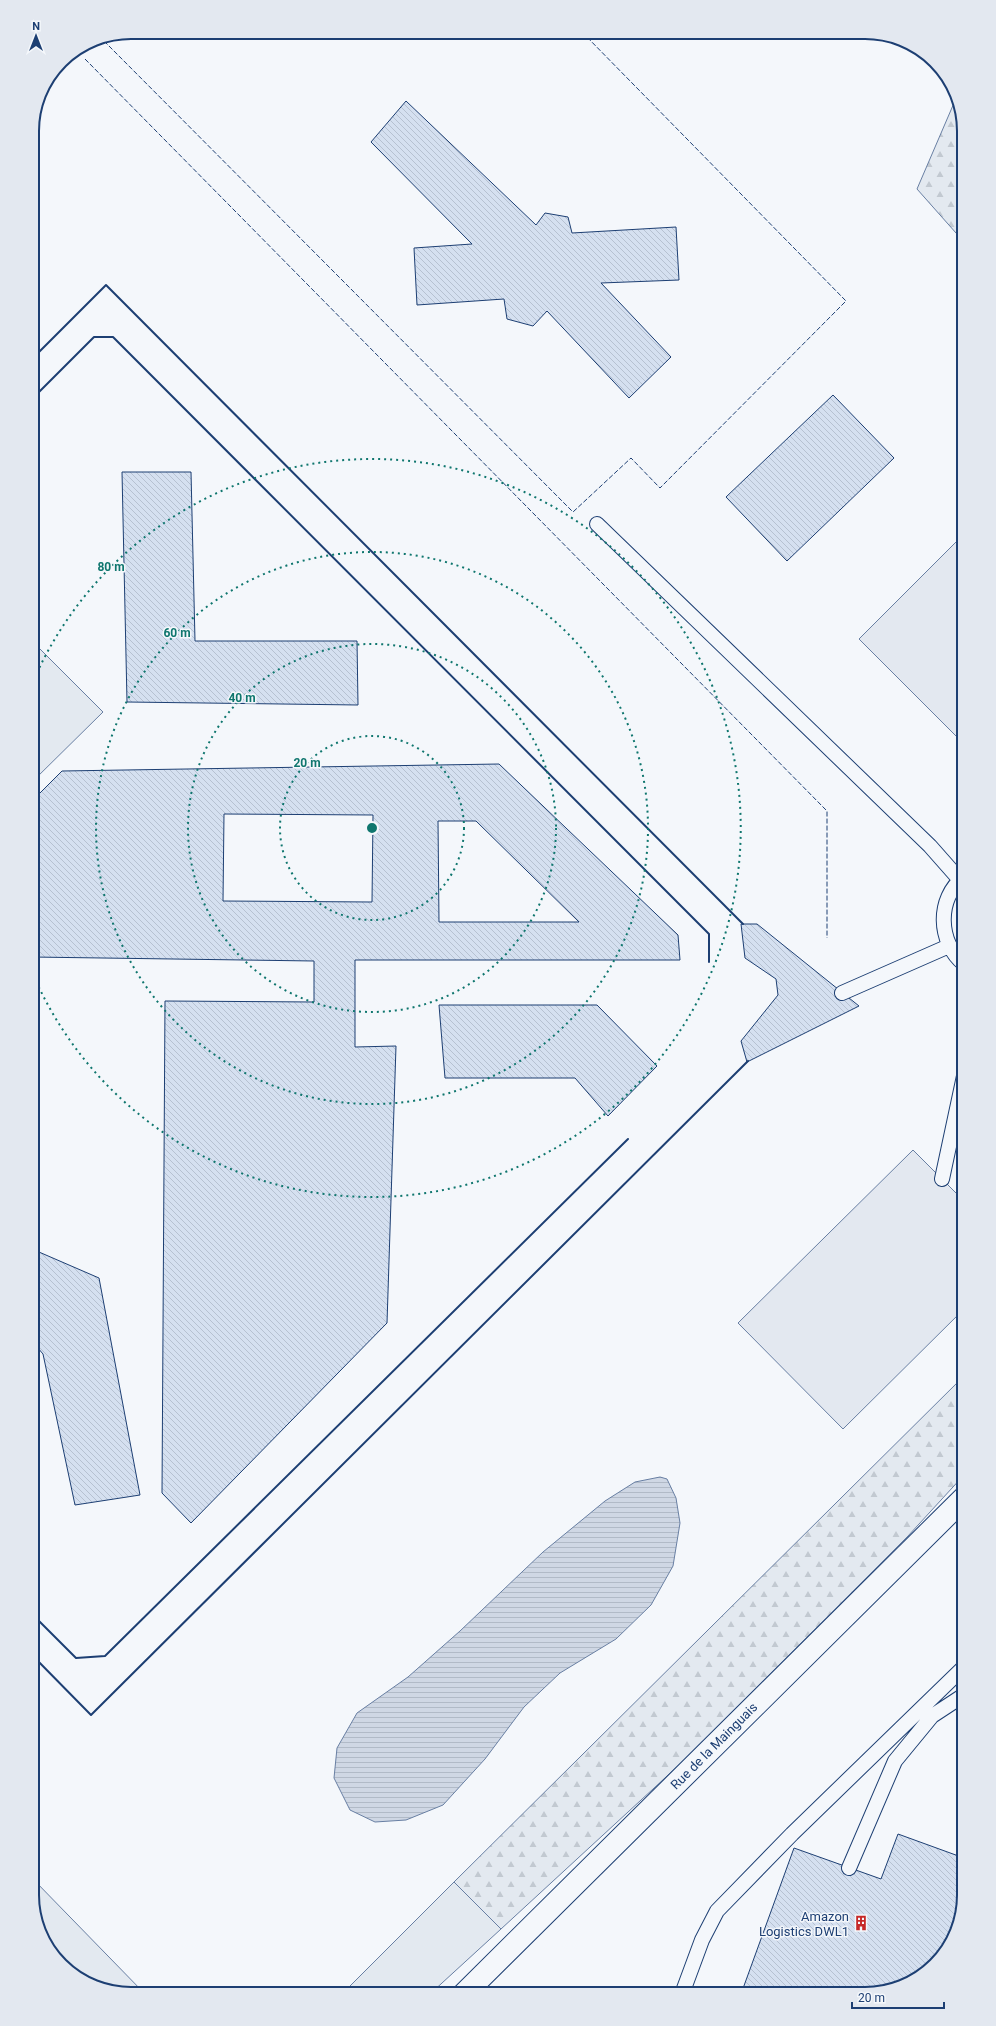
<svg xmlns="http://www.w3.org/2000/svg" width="996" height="2026" font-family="Roboto,sans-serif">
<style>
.green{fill:#e3e9f0;stroke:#687fa3}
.forest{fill:url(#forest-firs);stroke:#687fa3}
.parking{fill:#e3e8f0;stroke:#687fa3}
.water{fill:url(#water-rules);stroke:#687fa3}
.building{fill:url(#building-back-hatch);stroke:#1d3f73;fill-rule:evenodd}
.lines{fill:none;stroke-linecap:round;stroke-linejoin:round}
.service-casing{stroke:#1d3f73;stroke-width:16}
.tertiary-casing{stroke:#1d3f73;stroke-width:24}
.service{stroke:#f4f7fb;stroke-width:14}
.tertiary{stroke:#f4f7fb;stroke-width:22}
.fence{stroke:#1d3f73;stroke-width:1;stroke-dasharray:5 2;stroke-linecap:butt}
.wall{stroke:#1d3f73;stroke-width:2}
.ring{fill:none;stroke:#0f766e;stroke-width:2;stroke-dasharray:2 4}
.labels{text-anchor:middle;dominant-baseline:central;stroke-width:3;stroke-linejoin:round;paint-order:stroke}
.street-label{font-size:13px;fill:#1d3f73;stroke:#f4f7fb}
.poi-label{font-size:13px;fill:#1d3f73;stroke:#f4f7fb;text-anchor:end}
.rim{fill:none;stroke:#1d3f73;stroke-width:2}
.centre{fill:#0f766e;stroke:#f4f7fb;stroke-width:2}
.ring-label{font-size:12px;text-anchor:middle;font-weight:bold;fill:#0f766e;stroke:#f4f7fb;stroke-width:3;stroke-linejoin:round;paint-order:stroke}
</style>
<defs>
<pattern id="forest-firs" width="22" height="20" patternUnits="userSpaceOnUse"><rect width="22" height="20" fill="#e3e9f0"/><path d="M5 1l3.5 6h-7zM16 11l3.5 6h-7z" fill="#c2c9d1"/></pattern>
<pattern id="water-rules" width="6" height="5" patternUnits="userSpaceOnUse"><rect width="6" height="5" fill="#cfd7e4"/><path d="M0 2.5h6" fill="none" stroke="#b1bac7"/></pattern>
<pattern id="building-back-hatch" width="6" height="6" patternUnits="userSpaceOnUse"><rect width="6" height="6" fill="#d5e0f0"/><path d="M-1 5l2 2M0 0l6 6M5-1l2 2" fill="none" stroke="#b6c1d1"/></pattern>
</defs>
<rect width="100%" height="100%" fill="#f4f7fb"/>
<path class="green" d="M 32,641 L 103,712 L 32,782 Z
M 32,1878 L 145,1994 L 125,1994 L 71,1974 L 39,1933 L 32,1895 Z
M 454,1882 L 501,1929 L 430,1994 L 342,1994 Z"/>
<path class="forest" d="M 957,96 L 964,131 L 964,242 L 917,189 Z
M 964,1376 L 964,1475 L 908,1536 L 691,1754 L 501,1929 L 454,1882 Z"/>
<path class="parking" d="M 964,534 L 964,744 L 859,639 Z
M 913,1150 L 964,1201 L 964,1309 L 843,1429 L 738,1323 Z"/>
<path class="water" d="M 660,1477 L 667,1479 L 676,1498 L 680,1523 L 673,1566 L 651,1605 L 616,1639 L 560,1673 L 524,1707 L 485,1759 L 443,1805 L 406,1820 L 375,1822 L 350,1810 L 334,1778 L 337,1748 L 357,1713 L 408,1677 L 460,1631 L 543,1552 L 605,1501 L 635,1482 Z"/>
<path class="building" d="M 406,101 L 536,225 L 545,213 L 568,217 L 572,233 L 676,227 L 679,280 L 601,283 L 671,357 L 629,398 L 547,311 L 533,326 L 507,319 L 504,299 L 417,305 L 414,248 L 472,244 L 371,142 Z
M 833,395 L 894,458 L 787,561 L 726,497 Z
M 122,472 L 191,472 L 195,641 L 357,641 L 358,705 L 127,702 Z
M 499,764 L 678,935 L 680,960 L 355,960 L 355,1047 L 396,1046 L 387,1323 L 191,1523 L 162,1493 L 165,1001 L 314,1002 L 314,961 L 32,957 L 32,801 L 62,771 ZM 224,814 L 373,815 L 372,902 L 223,901 ZM 438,821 L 476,821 L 579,922 L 439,922 Z
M 741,924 L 757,924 L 859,1006 L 747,1062 L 741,1041 L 778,995 L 776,979 L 745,958 Z
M 439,1005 L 597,1005 L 657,1066 L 608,1116 L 575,1078 L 445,1078 Z
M 32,1249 L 99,1278 L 140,1495 L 75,1505 L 43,1354 L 32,1341 Z
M 898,1834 L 964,1858 L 964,1895 L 947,1950 L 903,1987 L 865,1994 L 741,1994 L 794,1848 L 881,1879 Z"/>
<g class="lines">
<g class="service-casing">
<path id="service" d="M 597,524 L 930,846 L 960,880
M 964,964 C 938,943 936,898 964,877
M 842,993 L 949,946
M 942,1179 L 964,1076
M 849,1868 L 895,1761 L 932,1716 L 964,1695
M 682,1994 L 702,1940 L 717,1911 L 792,1834 L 964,1667"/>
</g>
<g class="tertiary-casing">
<path id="tertiary" d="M 464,1994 L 964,1498"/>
</g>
<use href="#service" class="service"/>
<use href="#tertiary" class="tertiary"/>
<path class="fence" d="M 109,36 L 104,41 L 573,512 L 631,458 L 660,488 L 846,301 L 582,32
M 85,59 L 827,811 L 827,938"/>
<path class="wall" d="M 32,359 L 106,285 L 743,924
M 32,399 L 94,337 L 113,337 L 709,934 L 709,962
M 32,1614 L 76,1658 L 105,1656 L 628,1139
M 32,1655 L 91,1715 L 748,1061"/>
</g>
<g class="ring">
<circle cx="372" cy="828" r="92"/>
<circle cx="372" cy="828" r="184"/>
<circle cx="372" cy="828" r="276"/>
<path d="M32 684A369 369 0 1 1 32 972"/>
</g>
<defs>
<g id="building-bare" transform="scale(1.2)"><path d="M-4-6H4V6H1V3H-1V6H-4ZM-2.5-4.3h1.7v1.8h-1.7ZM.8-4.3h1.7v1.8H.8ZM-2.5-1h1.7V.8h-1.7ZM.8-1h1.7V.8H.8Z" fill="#c62828" stroke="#f4f7fb" stroke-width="2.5" paint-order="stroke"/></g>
</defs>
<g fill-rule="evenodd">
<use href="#building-bare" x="861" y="1923"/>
</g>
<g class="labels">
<g class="street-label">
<text transform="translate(714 1746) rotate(-45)">Rue de la Mainguais</text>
</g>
<g class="poi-label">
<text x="849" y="1916">Amazon<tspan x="849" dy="15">Logistics DWL1</tspan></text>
</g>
</g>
<path d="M0 0H996V2026H0ZM131 39H865A92 92 0 0 1 957 131V1895A92 92 0 0 1 865 1987H131A92 92 0 0 1 39 1895V131A92 92 0 0 1 131 39Z" fill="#e3e8f0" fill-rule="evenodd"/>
<path class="rim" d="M131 39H865A92 92 0 0 1 957 131V1895A92 92 0 0 1 865 1987H131A92 92 0 0 1 39 1895V131A92 92 0 0 1 131 39Z"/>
<circle cx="372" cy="828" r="6" class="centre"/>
<g class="ring-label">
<text x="111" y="571">80 m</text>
<text x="177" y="637">60 m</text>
<text x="242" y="702">40 m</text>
<text x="307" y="767">20 m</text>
</g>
<g transform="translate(36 36)" stroke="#f4f7fb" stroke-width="3" paint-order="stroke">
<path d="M0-3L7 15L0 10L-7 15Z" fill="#1d3f73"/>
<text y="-6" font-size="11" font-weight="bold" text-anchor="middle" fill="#1d3f73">N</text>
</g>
<path d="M852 2002v6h92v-6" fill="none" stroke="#1d3f73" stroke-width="2"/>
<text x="858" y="2002" font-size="12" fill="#1d3f73" stroke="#f4f7fb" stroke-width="3" paint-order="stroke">20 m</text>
</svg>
